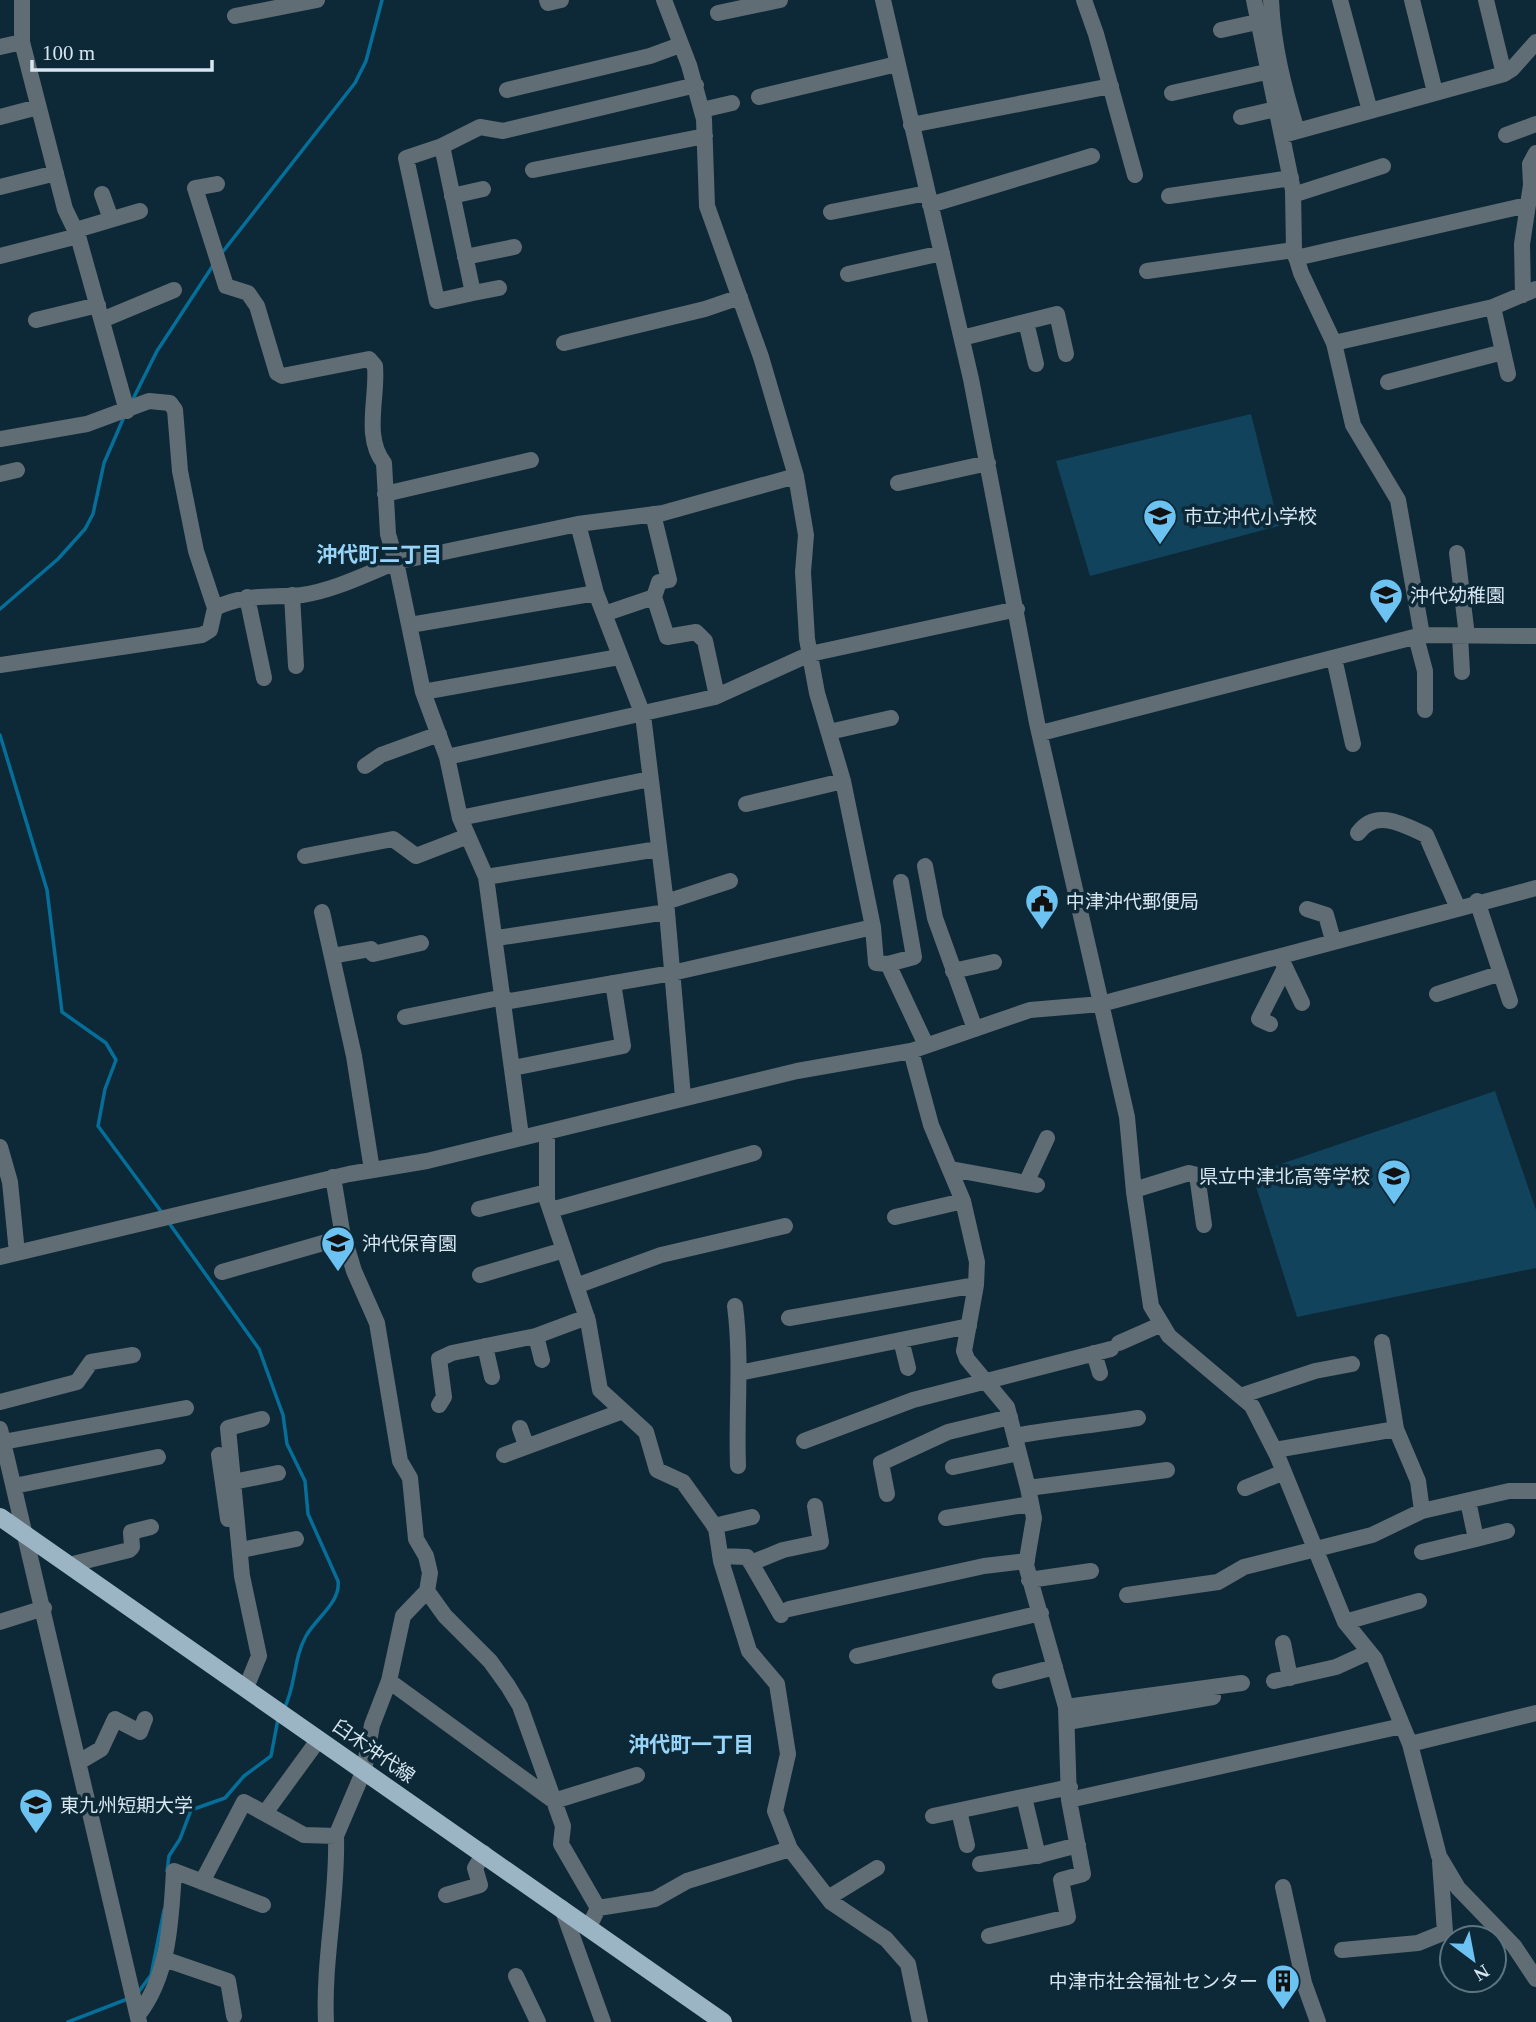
<svg xmlns="http://www.w3.org/2000/svg" width="1536" height="2022" font-family="'Times New Roman','Noto Sans JP',serif">
<style>
.green{fill:#12435c}
.lines{fill:none;stroke-linecap:round;stroke-linejoin:round}
.stream{stroke:#056e99;stroke-width:3.5}
.minor{stroke:#616d74;stroke-width:16}
.major{stroke:#9bb5c5;stroke-width:18}
.labels{text-anchor:middle;dominant-baseline:central;stroke-width:7;stroke-linejoin:round;paint-order:stroke}
.poi-label{font-size:19px;fill:#d6e5ef;stroke:#0d2937;text-anchor:start}
.street-label{font-size:19px;fill:#d6e5ef;stroke:#0d2937}
.neighbourhood-label{font-size:21px;font-weight:bold;fill:#97d4f8;stroke:#0d2937}
</style>
<rect width="100%" height="100%" fill="#0d2937"/>
<path class="green" d="M 1251,414 L 1279,526 L 1090,576 L 1056,461 Z
M 1495,1091 L 1536,1210 L 1536,1268 L 1297,1317 L 1252,1174 Z"/>
<g class="lines">
<path class="stream" d="M 221,254 L 355,83 L 366,61 L 382,0
M 132,401 L 157,351 L 214,264
M 0,609 L 58,559 L 85,529 L 93,514 L 104,463 L 124,417
M 0,735 L 47,890 L 62,1012 L 106,1043 L 116,1060 L 105,1089 L 98,1126 L 163,1214
M 169,1223 L 259,1349 L 283,1415 L 287,1444 L 305,1481 L 308,1514 L 338,1581 C 341,1602 316,1618 306,1636 C 293,1659 296,1686 284,1709
M 167,1871 L 169,1856 L 180,1839 L 191,1810 L 225,1798 L 244,1776 L 271,1756 L 278,1719
M 137,1994 L 151,1975 L 164,1910
M 68,2022 L 130,1998"/>
<path class="minor" d="M 547,0 L 548,3 L 561,0
M 664,0 L 689,65 L 704,119 L 707,206 L 761,357 L 796,476 L 806,535 L 803,572 L 807,639 L 817,693 L 843,781 L 873,927 L 876,963 L 888,964 L 926,1045
M 883,0 L 971,379 L 1037,723 L 1127,1117 L 1134,1192 L 1151,1306 L 1169,1336 L 1252,1406 L 1277,1455 L 1345,1622 L 1375,1659 L 1410,1744 L 1439,1856 L 1458,1888 L 1514,1946 L 1536,1979
M 1084,0 L 1096,34 L 1135,175
M 1254,0 L 1293,190 L 1294,250 L 1301,273 L 1334,343 L 1353,425 L 1398,500 L 1422,635
M 1271,0 C 1273,46 1284,88 1297,131
M 1340,0 L 1370,111
M 1412,0 L 1435,92
M 718,13 L 780,0
M 235,16 L 317,0
M 1221,30 L 1257,22
M 22,42 L 22,0
M 0,47 L 22,42 L 65,209 L 78,236 L 127,411
M 1504,74 L 1512,69 L 1536,42
M 507,90 L 650,56 L 680,45
M 1172,93 L 1266,72
M 759,97 L 897,64
M 702,110 L 732,103
M 0,117 L 38,107
M 1241,117 L 1276,109
M 911,125 L 1111,86
M 1283,135 L 1504,74 L 1486,0
M 1506,135 L 1536,124
M 442,146 L 406,158 L 437,301 L 473,293 L 442,146 L 480,127 L 503,131 L 696,85
M 533,170 L 705,136
M 217,184 L 195,188 L 226,286 L 248,293 L 257,306 L 277,373 L 282,376 L 369,359 L 375,366 C 378,397 363,437 384,463 L 388,534 L 396,562 L 578,524 L 663,513 L 796,476
M 0,187 L 56,173
M 102,194 L 111,219
M 1293,195 L 1383,166
M 452,196 L 483,189
M 1169,196 L 1291,178
M 930,205 L 1092,156
M 831,212 L 927,193
M 76,230 L 140,211
M 0,256 L 78,236
M 465,257 L 514,247
M 1296,258 L 1527,205
M 1147,271 L 1294,250
M 848,274 L 942,253
M 473,293 L 499,288
M 1523,295 L 1522,244 L 1531,185 L 1530,164 L 1536,153
M 1493,307 L 1508,374
M 36,320 L 98,305
M 102,320 L 174,290
M 1026,322 L 1036,364
M 962,338 L 1057,314 L 1066,354
M 564,343 L 705,309 L 740,297
M 1334,343 L 1493,307 L 1536,289
M 1388,382 L 1503,352
M 0,439 L 87,424 L 149,401 L 170,403 L 175,410 L 180,471 L 196,551 L 215,608 C 245,593 271,598 302,595 C 335,590 366,574 396,562 L 423,692 L 447,757 L 460,818 L 486,877 L 521,1136
M 0,474 L 17,470
M 898,483 L 988,463
M 385,494 L 531,460
M 653,514 L 669,580 L 659,582 L 654,597 L 667,637 L 696,632 L 705,641 L 717,696
M 578,524 L 596,593 L 643,715 L 667,912 L 683,1097
M 1457,553 L 1467,636
M 292,595 L 296,666
M 247,597 L 264,678
M 604,614 L 654,597
M 410,625 L 596,593
M 1460,636 L 1462,672
M 1416,637 L 1425,671 L 1425,710
M 1334,658 L 1353,744
M 0,665 L 202,635 L 210,630 L 215,608
M 423,692 L 619,657
M 829,732 L 891,718
M 1041,733 L 1422,635 L 1536,636
M 447,757 L 715,697 L 810,654 L 1017,609
M 365,766 L 381,755 L 439,734
M 746,804 L 843,781
M 460,818 L 650,779
M 1358,833 C 1376,808 1404,825 1426,835 L 1457,906
M 305,856 L 393,839 L 416,856 L 468,836
M 925,866 L 935,918 L 975,1029
M 486,877 L 658,849
M 1477,901 L 1510,1001
M 666,902 L 730,881
M 1307,909 L 1326,915 L 1333,940
M 322,912 L 354,1056 L 372,1170
M 497,938 L 667,912
M 332,956 L 371,949 L 373,954 L 421,943
M 1283,963 L 1302,1003
M 888,964 L 914,957 L 901,882
M 953,971 L 994,962
M 1437,994 L 1501,973
M 505,1002 L 672,973 L 873,927
M 405,1017 L 504,997
M 1270,1024 L 1259,1019 L 1285,968
M 911,1051 L 931,1125 L 963,1201 L 977,1262 L 976,1285 L 964,1351 L 967,1359 L 1007,1407 L 1028,1488 L 1034,1518 L 1026,1565 L 1066,1707 L 1069,1800 L 1402,1726
M 513,1068 L 623,1046 L 613,983
M 547,1132 L 547,1200 L 588,1321 L 600,1390 L 646,1432 L 657,1470 L 683,1482 L 716,1528 L 721,1561 L 749,1651 L 777,1684 L 788,1754 L 775,1811 L 790,1849 L 831,1902 L 886,1939 L 908,1964 L 920,2022
M 0,1147 L 10,1182 L 17,1253
M 951,1169 L 1037,1185
M 1027,1181 L 1047,1138
M 1134,1190 L 1189,1173 L 1197,1175 L 1204,1225
M 479,1209 L 547,1192
M 551,1210 L 754,1153
M 895,1217 L 963,1201
M 0,1257 L 349,1174 L 427,1161 L 797,1071 L 911,1051 L 1030,1010 L 1101,1004 L 1536,888
M 222,1272 L 344,1237
M 480,1275 L 564,1250
M 576,1286 L 661,1255 L 785,1226
M 735,1306 C 742,1360 736,1411 738,1466
M 789,1318 L 976,1285
M 901,1340 L 908,1368
M 1382,1342 L 1396,1429 L 1418,1481 L 1422,1511
M 1119,1343 L 1162,1324
M 485,1346 L 492,1377
M 1094,1353 L 1100,1373
M 542,1360 L 536,1336 L 587,1317
M 739,1373 L 969,1326
M 1240,1396 L 1315,1371 L 1352,1364
M 0,1402 L 77,1382 L 91,1362 L 133,1355
M 439,1405 L 444,1397 L 439,1359 L 452,1353 L 536,1336
M 520,1428 L 526,1445
M 0,1429 L 139,2022
M 1015,1436 C 1056,1428 1097,1425 1138,1418
M 804,1441 L 913,1400 L 1111,1349
M 3,1442 L 186,1408
M 1275,1450 L 1396,1429
M 219,1455 L 228,1519 L 231,1518
M 504,1455 L 623,1411
M 953,1467 L 1018,1453
M 233,1482 L 278,1473
M 14,1486 L 158,1457
M 1028,1488 L 1167,1470
M 1245,1488 L 1284,1472
M 887,1494 L 881,1463 L 948,1432 L 1010,1417
M 946,1518 L 1030,1504
M 714,1526 L 752,1517
M 1476,1539 L 1507,1531
M 241,1550 L 296,1539
M 1422,1552 L 1476,1539 L 1468,1501
M 720,1556 L 747,1557 L 751,1563 L 783,1550 L 821,1542 L 815,1506
M 751,1563 L 781,1615
M 69,1565 L 129,1550 L 132,1547 L 131,1532 L 151,1527
M 1029,1580 L 1091,1571
M 427,1591 L 445,1616 L 490,1661 L 508,1686 L 520,1706 L 563,1826 L 561,1844 L 598,1908 L 589,1927
M 1127,1595 L 1218,1582 L 1244,1567 L 1372,1535 L 1422,1511 L 1509,1491 L 1536,1491
M 789,1609 L 984,1566 L 1027,1561
M 0,1622 L 44,1608
M 1345,1622 L 1419,1601
M 1283,1643 L 1290,1678
M 857,1656 L 1041,1613
M 389,1681 L 554,1801 L 637,1775
M 1000,1681 L 1055,1667
M 1274,1681 L 1336,1667 L 1369,1652
M 246,1688 L 259,1656 L 242,1576 L 228,1428 L 262,1419
M 1066,1707 L 1242,1683
M 1067,1722 L 1213,1697
M 1410,1744 L 1536,1713
M 79,1762 L 101,1749 L 115,1719 L 140,1732 L 145,1719
M 1024,1797 L 1038,1856
M 959,1811 L 967,1845
M 265,1813 L 319,1739
M 933,1816 L 1070,1787
M 980,1864 L 1040,1855 L 1078,1845
M 202,1882 L 244,1802 L 304,1835 L 336,1836 L 364,1770 L 372,1725 L 389,1681 L 403,1616 L 427,1591 L 430,1573 L 426,1556 L 416,1539 L 410,1478 L 400,1461 L 377,1323 L 354,1271 L 342,1231 L 333,1177
M 1283,1887 L 1304,1983 L 1318,2022
M 446,1895 L 480,1885 L 475,1868 L 484,1853
M 828,1898 L 877,1868
M 562,1908 L 603,2022
M 598,1908 L 655,1899 L 687,1881 L 790,1849
M 989,1936 L 1068,1917 L 1061,1880 L 1083,1874 L 1069,1800
M 1342,1950 L 1418,1943 L 1445,1932 L 1440,1862
M 164,1959 L 228,1981 L 234,2016
M 516,1976 L 538,2022
M 138,2015 C 169,1976 171,1920 174,1871 L 263,1905
M 326,2022 C 323,1960 338,1898 336,1836"/>
<path class="major" d="M 0,1517 L 723,2022"/>
</g>
<defs>
<g id="school-pin" transform="scale(1.75)"><path d="M0 17L-7.5 6A9.5 9.5 0 1 1 7.5 6Z" fill="#6cc3f2" stroke="#0d2937"/><path d="M0-5L7-2L0 1L-7-2ZM-4 1L0 2.5L4 1V4Q0 6-4 4Z" fill="#111"/></g>
<g id="civic-pin" transform="scale(1.75)"><path d="M0 17L-7.5 6A9.5 9.5 0 1 1 7.5 6Z" fill="#6cc3f2" stroke="#0d2937"/><path d="M-.6-6.5H3V-4.5H.6V-3L4-1V1h2V6H-6V1h2V-1L-.6-3ZM-1.2 2.5V6h2.4V2.5Z" fill="#111"/></g>
<g id="university-pin" transform="scale(1.75)"><path d="M0 17L-7.5 6A9.5 9.5 0 1 1 7.5 6Z" fill="#6cc3f2" stroke="#0d2937"/><path d="M0-5L7-2L0 1L-7-2ZM-4 1L0 2.5L4 1V4Q0 6-4 4Z" fill="#111"/></g>
<g id="building-pin" transform="scale(1.75)"><path d="M0 17L-7.5 6A9.5 9.5 0 1 1 7.5 6Z" fill="#6cc3f2" stroke="#0d2937"/><path d="M-4-6H4V6H1V3H-1V6H-4ZM-2.5-4.3h1.7v1.8h-1.7ZM.8-4.3h1.7v1.8H.8ZM-2.5-1h1.7V.8h-1.7ZM.8-1h1.7V.8H.8Z" fill="#111"/></g>
</defs>
<g fill-rule="evenodd">
<use href="#school-pin" x="1160" y="516"/>
<use href="#school-pin" x="1386" y="595"/>
<use href="#civic-pin" x="1042" y="901"/>
<use href="#school-pin" x="1394" y="1176"/>
<use href="#school-pin" x="338" y="1243"/>
<use href="#university-pin" x="36" y="1805"/>
<use href="#building-pin" x="1283" y="1981"/>
</g>
<g class="labels">
<g class="poi-label">
<text x="1184" y="516">市立沖代小学校</text>
<text x="1410" y="595">沖代幼稚園</text>
<text x="1066" y="901">中津沖代郵便局</text>
<text x="1370" y="1176" text-anchor="end">県立中津北高等学校</text>
<text x="362" y="1243">沖代保育園</text>
<text x="60" y="1805">東九州短期大学</text>
<text x="1258" y="1981" text-anchor="end">中津市社会福祉センター</text>
</g>
<g class="street-label">
<text transform="translate(374 1751) rotate(35)">臼木沖代線</text>
</g>
<g class="neighbourhood-label">
<text x="379" y="555">沖代町二丁目</text>
<text x="691" y="1745">沖代町一丁目</text>
</g>
</g>
<g transform="translate(1473 1959) rotate(148)"><circle r="33" fill="#0d2937" stroke="#5d7481" stroke-width="2"/>
<path d="M0-5L12 26L0 18L-12 26Z" fill="#6cc3f2"/>
<text y="-10" font-size="19" font-weight="bold" text-anchor="middle" fill="#d6e5ef">N</text>
</g>
<path d="M32 60v10h180v-10" fill="none" stroke="#d6e5ef" stroke-width="3.5"/>
<text x="42" y="60" font-size="21" fill="#d6e5ef" stroke="#0d2937" stroke-width="5" paint-order="stroke">100 m</text>
</svg>
